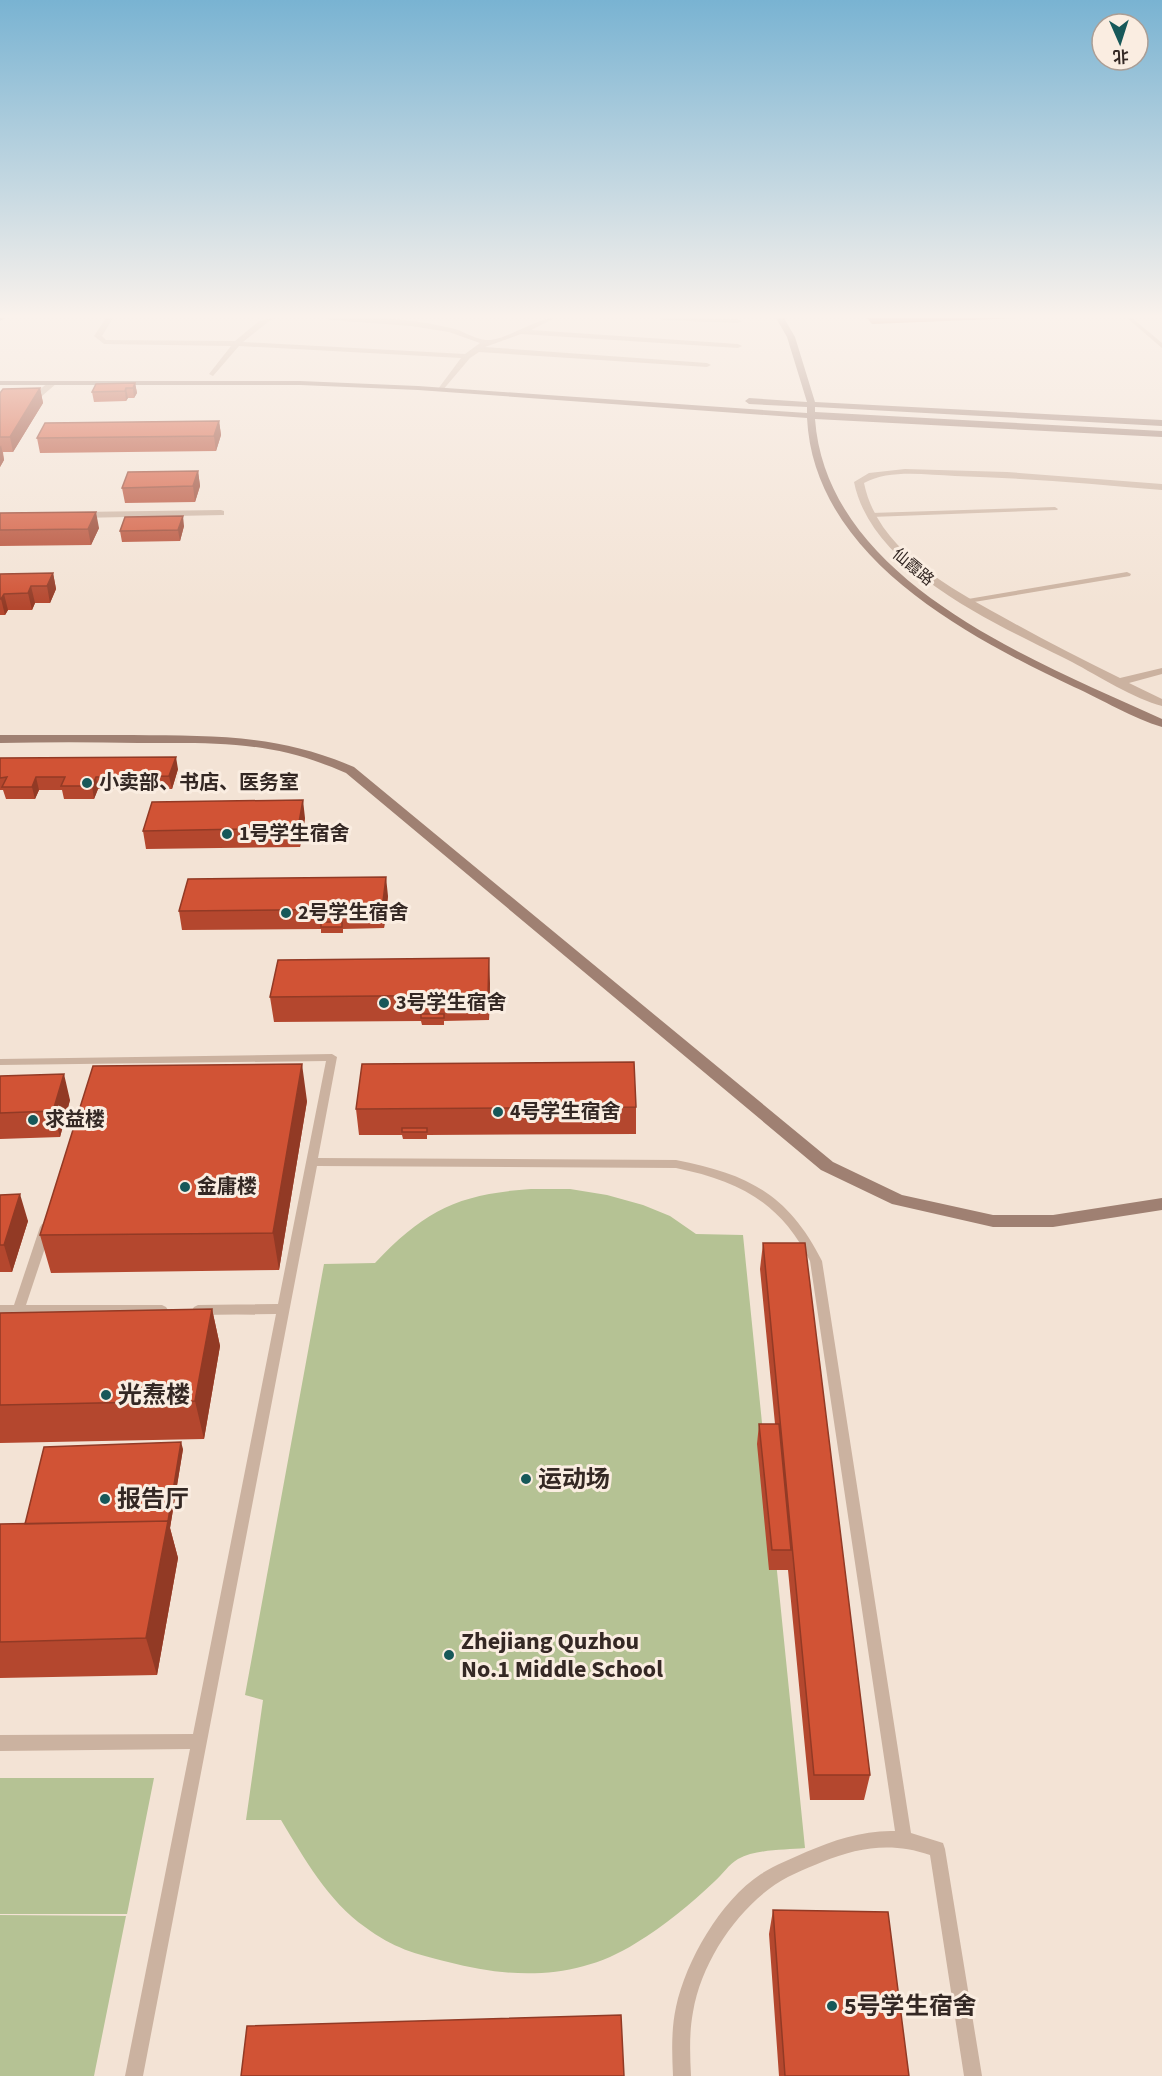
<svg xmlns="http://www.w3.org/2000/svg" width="1162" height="2076" font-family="'Source Sans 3','Noto Sans SC',sans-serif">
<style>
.green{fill:#b5c294}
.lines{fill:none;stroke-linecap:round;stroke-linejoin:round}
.lane{fill:#cbb2a0;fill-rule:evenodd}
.street{fill:#cbb2a0;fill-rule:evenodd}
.secondary{fill:#9f8072;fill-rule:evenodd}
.primary{fill:#785e53;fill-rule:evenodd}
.wall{fill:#b4472e}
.shaded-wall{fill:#923a25}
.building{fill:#d15335;stroke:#923a25;stroke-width:1.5}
.poi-dot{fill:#175859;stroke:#faede1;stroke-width:2}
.labels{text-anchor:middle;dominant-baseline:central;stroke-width:6;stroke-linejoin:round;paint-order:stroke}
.far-street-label{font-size:16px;fill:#342824;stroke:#faede1}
.poi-label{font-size:20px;font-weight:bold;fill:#342824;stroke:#faede1;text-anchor:start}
.near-poi-label{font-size:24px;font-weight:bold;fill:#342824;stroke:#faede1;text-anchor:start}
</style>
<rect width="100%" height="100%" fill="#f3e3d5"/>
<path class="green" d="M 531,1189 L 570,1189 L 607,1195 L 643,1205 L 670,1216 L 696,1234 L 743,1235 L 805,1848 C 785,1850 756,1849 738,1859 C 729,1864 722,1875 715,1881 C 691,1904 664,1926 636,1943 C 578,1980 512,1979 448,1962 C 415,1954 393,1948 365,1927 C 328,1901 304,1858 281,1820 L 246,1820 L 263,1700 L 245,1695 L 324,1264 L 375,1263 C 425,1210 458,1194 531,1189 Z
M 0,1778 L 154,1778 L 127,1914 L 0,1914 Z
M 0,1915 L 126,1916 L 94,2076 L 0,2076 Z"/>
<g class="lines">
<path class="lane" d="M 1127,318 L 1132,318 L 1162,343 L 1162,348 Z
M 1055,507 L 1058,509 L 1057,510 L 871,517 L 868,515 L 871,513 Z
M 1127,572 L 1131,574 L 1130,576 L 968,603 L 964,601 L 968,599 Z
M 332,1054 L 337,1057 L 318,1158 L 676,1160 C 748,1174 788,1194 822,1261 L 911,1833 L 943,1843 L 945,1849 L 982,2076 L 964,2076 L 930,1855 C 892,1842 859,1847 822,1862 C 805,1869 784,1877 769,1889 C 732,1917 701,1965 693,2012 C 689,2033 690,2055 691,2076 L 673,2076 C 672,2053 671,2030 676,2007 C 686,1961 720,1901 761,1874 C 775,1865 791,1859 806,1852 C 834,1840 864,1830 895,1831 L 810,1261 C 780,1202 739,1181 676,1168 L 317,1166 L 143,2076 L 125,2076 L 190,1749 L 0,1751 L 0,1735 L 193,1734 L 276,1314 L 198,1315 L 194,1313 L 192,1310 L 194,1307 L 198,1305 L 278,1304 L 326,1061 L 0,1065 L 0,1059 Z
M 46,1223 L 50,1224 L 52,1227 L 26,1305 L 162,1305 L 166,1307 L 168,1310 L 166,1313 L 162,1315 L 0,1315 L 0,1305 L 14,1305 L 40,1227 L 42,1224 Z"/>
<path class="street" d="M 106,318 L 113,318 L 102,336 L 106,340 L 235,341 L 259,321 L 273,318 L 243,342 L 465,354 L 480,343 L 449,332 L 411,326 L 330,320 L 326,318 C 366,315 412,319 451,328 C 462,330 474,339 486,340 C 504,342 535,318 555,318 L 531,330 L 738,344 L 742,346 L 738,348 L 521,334 L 485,347 L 707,363 L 711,365 L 707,367 L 479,352 L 470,358 L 442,391 L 438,389 L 461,358 L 239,346 L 213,376 L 209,374 L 231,346 L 104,344 L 94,336 Z
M 659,318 L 738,319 L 742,321 L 738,323 L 663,320 Z
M 50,381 L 57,383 L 42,396 L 0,397 L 0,393 L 37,392 Z
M 905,469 L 1007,472 L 1162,484 L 1162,490 C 1093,484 1024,478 955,476 C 926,475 890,469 864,483 C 878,552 954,590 1010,621 C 1046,641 1083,660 1120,678 L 1162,668 L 1162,674 L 1129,683 L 1162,699 L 1162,706 C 1135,699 1098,676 1072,662 C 999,625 872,571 854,482 L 869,473 Z
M 221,510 L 224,511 L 224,515 L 78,518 L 73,515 L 78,512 Z"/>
<path class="secondary" d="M 776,318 L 784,318 L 795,337 L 815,402 L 1162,420 L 1162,426 L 815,407 L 815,412 L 1162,431 L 1162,437 L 815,419 C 827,582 1035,661 1162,719 L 1162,727 C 1134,719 1101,699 1074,687 C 964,635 814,556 807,418 L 418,390 L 300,385 L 0,385 L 0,381 L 300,381 L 418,386 L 807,413 L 807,407 L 749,404 L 745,401 L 749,398 L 807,402 L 787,337 Z
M 0,735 C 44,735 89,735 133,735 C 215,736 277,734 354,767 L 833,1162 L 902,1195 L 993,1215 L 1053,1215 L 1162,1198 L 1162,1210 L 1053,1227 L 993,1227 L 892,1204 L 821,1170 L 346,773 C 271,740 217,743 138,743 C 92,742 46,742 0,743 Z"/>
<path class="primary" d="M 0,318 L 5,318 L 0,321 Z"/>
</g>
<path class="wall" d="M 867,318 L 1018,318 L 872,324 Z
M 135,383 L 137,393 L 134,398 L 128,398 L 126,401 L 94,402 L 92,392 Z
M 40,388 L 43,403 L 13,452 L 3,452 L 4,460 L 0,467 L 0,393 Z
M 219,421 L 221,435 L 216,451 L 40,453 L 37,438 Z
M 198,471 L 200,486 L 195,502 L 125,503 L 122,488 Z
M 0,513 L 99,528 L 91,545 L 0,546 Z
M 184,526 L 180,541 L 122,542 L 120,531 Z
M 53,573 L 56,589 L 50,603 L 35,603 L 32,610 L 8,610 L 5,615 L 0,615 L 0,574 Z
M 0,759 L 178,769 L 172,789 L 98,789 L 94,799 L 64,799 L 62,790 L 39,790 L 35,799 L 6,799 L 3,790 L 0,790 Z
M 305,818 L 300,847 L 146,849 L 143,831 Z
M 388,896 L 384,928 L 343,929 L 343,933 L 321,933 L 321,929 L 182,930 L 179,911 Z
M 490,983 L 489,1020 L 444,1021 L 444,1025 L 422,1025 L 421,1021 L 274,1022 L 270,997 Z
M 0,1076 L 70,1100 L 60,1137 L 0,1139 Z
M 307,1101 L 279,1270 L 51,1273 L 40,1235 Z
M 636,1107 L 636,1134 L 427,1135 L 427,1139 L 403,1139 L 402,1135 L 359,1135 L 356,1109 Z
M 0,1195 L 28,1221 L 12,1272 L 0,1272 Z
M 763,1243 L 870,1775 L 864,1800 L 810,1800 L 788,1570 L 769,1570 L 757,1444 L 759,1424 L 775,1424 L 760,1269 Z
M 212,1309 L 220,1346 L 204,1439 L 0,1443 L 0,1313 Z
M 183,1449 L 170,1528 L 178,1558 L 157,1675 L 0,1678 L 0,1524 L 25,1524 Z
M 773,1910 L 909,2076 L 779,2076 L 769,1934 Z"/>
<path class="shaded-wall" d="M 135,383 L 137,393 L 134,398 L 133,388 Z
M 40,388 L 43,403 L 13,452 L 10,437 Z
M 126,388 L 128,398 L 126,401 L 125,391 Z
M 219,421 L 221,435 L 216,451 L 214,436 Z
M 1,445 L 4,460 L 0,467 L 0,447 Z
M 198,471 L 200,486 L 195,502 L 193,486 Z
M 96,512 L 99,528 L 91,545 L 88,529 Z
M 183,516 L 184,526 L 180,541 L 178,530 Z
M 53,573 L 56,589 L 50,603 L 47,586 Z
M 31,586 L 35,603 L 32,610 L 28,593 Z
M 4,594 L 8,610 L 5,615 L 1,599 Z
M 176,757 L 178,769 L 172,789 L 169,776 Z
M 36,777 L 39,790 L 35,799 L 32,787 Z
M 96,777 L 98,789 L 94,799 L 92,786 Z
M 303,800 L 305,818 L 300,847 L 298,828 Z
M 386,877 L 388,896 L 384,928 L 382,909 Z
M 489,958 L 490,983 L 489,1020 L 488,995 Z
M 302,1064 L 307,1101 L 279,1270 L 273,1233 Z
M 64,1074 L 70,1100 L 60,1137 L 53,1111 Z
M 20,1194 L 28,1221 L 12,1272 L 4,1245 Z
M 212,1309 L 220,1346 L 204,1439 L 195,1401 Z
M 181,1442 L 183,1449 L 170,1528 L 178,1558 L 157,1675 L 146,1638 Z"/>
<path class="building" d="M 135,383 L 133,388 L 126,388 L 125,391 L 92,392 L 96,384 Z
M 40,388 L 10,437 L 0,437 L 0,393 L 3,389 Z
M 219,421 L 214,436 L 37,438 L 45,423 Z
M 198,471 L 193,486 L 122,488 L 128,472 Z
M 96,512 L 88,529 L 0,530 L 0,513 Z
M 183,516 L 178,530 L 120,531 L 125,517 Z
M 53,573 L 47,586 L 31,586 L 28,593 L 4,594 L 1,599 L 0,599 L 0,574 Z
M 176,757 L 169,776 L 96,777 L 92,786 L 61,786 L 65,777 L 36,777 L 32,787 L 2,787 L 7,777 L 0,778 L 0,758 Z
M 303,800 L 298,828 L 143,831 L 152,802 Z
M 386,877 L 382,909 L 179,911 L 188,879 Z
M 321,922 L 342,922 L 342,927 L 321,927 Z
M 489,958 L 488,995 L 270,997 L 278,960 Z
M 421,1014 L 444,1014 L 444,1018 L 421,1018 Z
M 634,1062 L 636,1107 L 356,1109 L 362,1064 Z
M 302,1064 L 273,1233 L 40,1235 L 93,1066 Z
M 64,1074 L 53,1111 L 0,1113 L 0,1076 Z
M 402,1128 L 427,1128 L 427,1132 L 402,1132 Z
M 20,1194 L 4,1245 L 0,1245 L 0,1195 Z
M 763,1243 L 805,1243 L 870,1775 L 814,1775 Z
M 212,1309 L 195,1401 L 0,1405 L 0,1313 Z
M 759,1424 L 779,1424 L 791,1550 L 772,1550 Z
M 181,1442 L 168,1521 L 25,1524 L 44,1447 Z
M 168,1521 L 146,1638 L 0,1642 L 0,1524 Z
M 773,1910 L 888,1912 L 909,2076 L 785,2076 Z
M 621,2015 L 624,2076 L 241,2076 L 247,2026 Z"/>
<linearGradient id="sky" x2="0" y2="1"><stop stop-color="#79b3d2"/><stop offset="0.52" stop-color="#faf2ec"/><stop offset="1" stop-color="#faf2ec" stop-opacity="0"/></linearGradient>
<rect width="1162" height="608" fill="url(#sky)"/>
<g class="poi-dot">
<circle cx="87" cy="783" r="6"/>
<circle cx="227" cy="834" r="6"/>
<circle cx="286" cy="913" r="6"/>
<circle cx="384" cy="1003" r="6"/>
<circle cx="498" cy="1112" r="6"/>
<circle cx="33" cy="1120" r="6"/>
<circle cx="185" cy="1187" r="6"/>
<circle cx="106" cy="1395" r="6"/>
<circle cx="526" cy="1479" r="6"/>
<circle cx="105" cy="1499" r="6"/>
<circle cx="449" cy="1655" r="6"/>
<circle cx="832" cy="2006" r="6"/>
</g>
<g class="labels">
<g class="far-street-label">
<text transform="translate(913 567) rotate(40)">仙霞路</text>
</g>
<g class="poi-label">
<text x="99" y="783">小卖部、书店、医务室</text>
<text x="239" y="834">1号学生宿舍</text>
<text x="298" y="913">2号学生宿舍</text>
<text x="396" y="1003">3号学生宿舍</text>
<text x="510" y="1112">4号学生宿舍</text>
<text x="45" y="1120">求益楼</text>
<text x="197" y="1187">金庸楼</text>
</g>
<g class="near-poi-label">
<text x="118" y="1395">光焘楼</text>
<text x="538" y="1479">运动场</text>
<text x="117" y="1499">报告厅</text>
<text x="461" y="1641">Zhejiang Quzhou<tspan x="461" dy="28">No.1 Middle School</tspan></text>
<text x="844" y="2006">5号学生宿舍</text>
</g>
</g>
<g transform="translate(1120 42) rotate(177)"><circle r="28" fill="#faede1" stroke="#ab9e95" stroke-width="1.5"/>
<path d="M0-4.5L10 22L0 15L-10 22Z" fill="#175859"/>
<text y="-9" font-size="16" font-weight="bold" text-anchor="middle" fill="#342824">北</text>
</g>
</svg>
